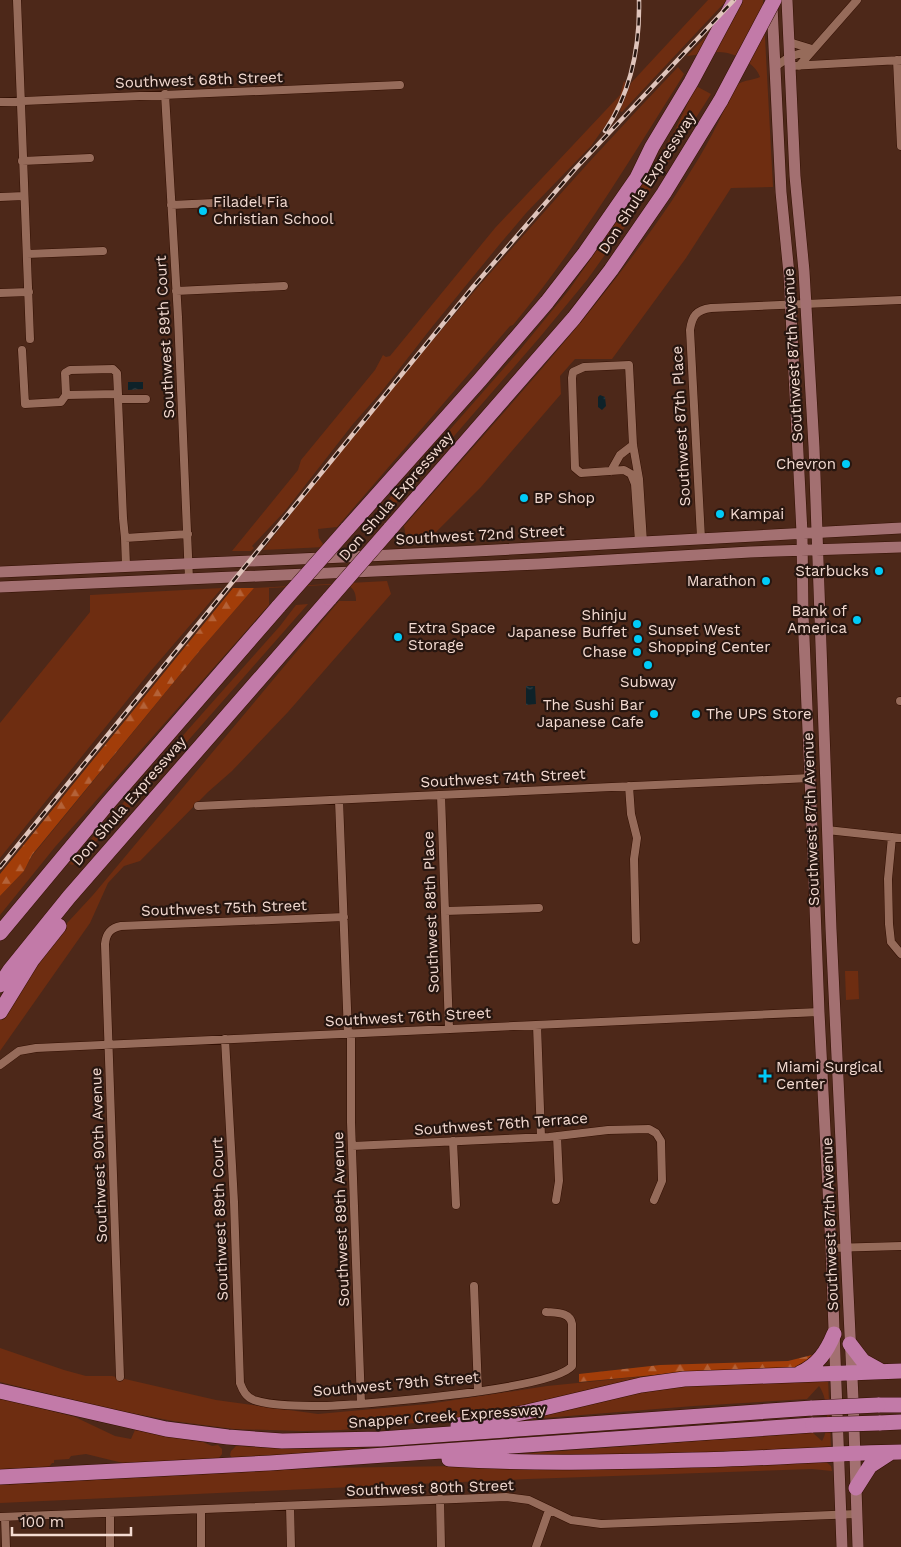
<svg xmlns="http://www.w3.org/2000/svg" width="901" height="1547" font-family="'Work Sans',sans-serif">
<style>
.green{fill:#6e2d11}
.forest{fill:url(#forest-firs)}
.water{fill:url(#water-ripples)}
.lines{fill:none;stroke-linecap:round;stroke-linejoin:round}
.minor-casing{stroke:#320f02;stroke-width:9}
.secondary-casing{stroke:#320f02;stroke-width:12}
.motorway-casing{stroke:#320f02;stroke-width:16}
.minor{stroke:#966b5a;stroke-width:8}
.secondary{stroke:#a37071;stroke-width:11}
.motorway{stroke:#c27aa8;stroke-width:15}
.rail-casing{stroke:#dfc4bb;stroke-width:4.5}
.rail{stroke:#271610;stroke-width:2.5;stroke-dasharray:8;stroke-linecap:butt}
.motorway-bridge-casing{stroke:#320f02;stroke-width:16;stroke-linecap:butt}
.motorway-bridge{stroke:#c27aa8;stroke-width:15}
.poi-dot{fill:#00cbf8;stroke:#271610;stroke-width:2}
.labels{text-anchor:middle;dominant-baseline:central;stroke-width:4.5;stroke-linejoin:round;paint-order:stroke}
.street-label{font-size:15px;fill:#f4dbd2;stroke:#271610}
.poi-label{font-size:15px;fill:#f4dbd2;stroke:#271610;text-anchor:start}
</style>
<defs>
<pattern id="forest-firs" width="22" height="20" patternUnits="userSpaceOnUse" patternTransform="scale(1.25)"><rect width="22" height="20" fill="#a23d09"/><path d="M5 1l3.5 6h-7zM16 11l3.5 6h-7z" fill="#b46238"/></pattern>
<pattern id="water-ripples" width="26" height="14" patternUnits="userSpaceOnUse" patternTransform="scale(1.25)"><rect width="26" height="14" fill="#0e2229"/><path d="M2 4q2-2 4 0t4 0M15 11q2-2 4 0t4 0" fill="none" stroke="#324247"/></pattern>
</defs>
<rect width="100%" height="100%" fill="#4d2819"/>
<path class="green" d="M 708,0 L 727,0 L 622,112 L 620,111 L 631,83 Z
M 742,0 L 763,0 L 773,187 L 731,188 L 686,258 L 612,359 L 575,359 L 560,376 L 561,394 L 481,487 L 426,542 L 407,543 L 404,526 C 496,420 592,319 671,202 C 690,173 710,142 724,110 C 727,102 731,88 738,84 C 744,80 754,80 760,77 C 756,63 733,52 719,52 C 708,52 697,55 687,56 Z
M 678,67 L 684,74 L 681,79 C 628,163 577,248 513,325 L 510,326 L 337,527 L 318,529 L 319,538 L 325,547 L 263,550 C 393,382 531,221 678,67 Z
M 624,81 L 626,83 L 617,109 L 591,146 L 527,212 L 499,245 L 432,327 L 382,391 L 353,424 L 285,511 L 252,546 L 254,548 L 251,551 L 232,551 L 298,470 L 301,460 L 375,370 L 383,355 L 386,357 L 390,356 L 495,228 L 620,95 Z
M 696,86 L 711,94 L 644,200 L 587,280 L 540,337 L 377,525 L 366,525 L 519,351 L 569,290 L 643,184 L 675,130 Z
M 387,581 L 391,594 L 288,712 L 232,771 L 208,792 L 140,861 L 124,866 L 108,883 L 90,923 L 0,1051 L 0,1019 L 57,934 L 93,895 L 339,601 L 356,601 C 356,592 353,586 344,584 L 269,588 L 269,605 L 55,847 L 0,915 L 0,896 L 24,871 L 32,856 L 201,649 L 254,588 Z
M 222,588 L 149,673 L 0,858 L 0,723 L 90,612 L 90,595 Z
M 308,604 L 128,809 L 73,865 L 69,864 L 280,626 L 296,605 Z
M 845,971 L 858,971 L 859,999 L 846,1000 Z
M 0,1348 L 64,1370 L 86,1376 L 112,1376 L 216,1400 L 318,1414 L 428,1404 L 547,1386 L 697,1371 L 477,1417 L 341,1430 L 302,1431 L 234,1429 L 173,1421 L 110,1409 L 0,1382 Z
M 828,1378 L 831,1448 L 697,1455 L 507,1455 L 806,1433 L 813,1433 L 822,1441 C 830,1428 828,1398 819,1386 L 807,1399 L 694,1406 L 519,1420 L 661,1386 Z
M 0,1398 L 75,1417 L 115,1436 L 131,1439 L 135,1430 L 203,1442 L 212,1446 L 218,1445 L 222,1449 L 222,1454 L 219,1458 L 127,1464 L 86,1454 L 71,1456 L 69,1459 L 54,1460 L 54,1463 L 52,1463 L 49,1467 L 0,1469 Z
M 236,1446 L 293,1449 L 363,1448 L 351,1451 L 233,1459 L 230,1455 L 231,1451 Z
M 825,1461 L 831,1466 L 832,1471 L 812,1469 L 528,1479 L 0,1503 L 0,1485 L 320,1468 Z"/>
<path class="forest" d="M 233,588 L 254,588 L 201,649 L 32,855 L 24,871 L 0,896 L 0,874 Z
M 816,1353 L 800,1368 L 697,1371 L 579,1382 L 579,1374 L 660,1365 L 788,1361 L 812,1355 Z"/>
<path class="water" d="M 128,382 L 143,382 L 143,389 L 128,390 Z
M 600,395 L 605,397 L 606,406 L 602,410 L 598,407 L 598,397 Z
M 526,686 L 535,686 L 536,704 L 526,705 Z"/>
<g class="lines">
<g class="minor-casing">
<path id="minor" d="M 17,0 L 30,339
M 789,42 L 812,49
M 897,60 L 901,146
M 790,66 L 901,60
M 799,66 L 857,0
M 775,67 L 789,57 L 811,50
M 165,94 L 178,317 L 189,579
M 0,102 L 400,85
M 22,161 L 90,158
M 0,197 L 24,196
M 171,205 L 280,200
M 27,254 L 103,251
M 176,291 L 284,286
M 0,293 L 29,292
M 22,350 L 25,404 L 61,402 L 66,395 L 118,394 L 118,399
M 66,395 L 65,373 L 70,370 L 113,369 L 117,373 L 118,394
M 611,471 L 620,455 L 633,445
M 125,538 L 123,518 L 118,399 L 146,399
M 701,538 L 690,330 C 692,316 696,310 711,308 L 901,300
M 639,542 L 635,484 L 631,474 L 624,470 L 581,473 L 575,468 L 572,378 L 573,372 L 584,367 L 629,365 L 633,445 L 639,479 L 643,542
M 126,566 L 125,538 L 188,534
M 900,701 L 901,701
M 629,786 L 631,814 L 637,838 L 634,859 L 636,940
M 441,795 L 449,1029
M 339,800 L 348,1034
M 198,806 L 810,778
M 827,830 L 901,838
M 892,837 L 888,879 L 889,924 L 891,942 L 901,954
M 445,911 L 539,908
M 537,1025 L 541,1137
M 351,1033 L 351,1122 L 361,1403
M 225,1039 L 234,1202 L 240,1383 C 243,1391 246,1397 254,1400 C 273,1406 302,1406 322,1406 C 360,1405 553,1390 572,1366 L 572,1324 C 570,1312 557,1313 546,1312
M 0,1065 L 19,1051 L 36,1048 L 819,1012
M 453,1141 L 456,1205
M 352,1146 L 549,1137 L 608,1130 L 649,1129 L 656,1133 L 661,1141 L 662,1181 L 654,1200
M 556,1200 L 559,1181 L 557,1136
M 831,1248 L 901,1246
M 474,1286 L 478,1391
M 120,1377 L 105,944 C 106,934 110,928 121,926 L 344,917
M 440,1499 L 441,1547
M 290,1506 L 291,1547
M 201,1510 L 201,1547
M 110,1513 L 110,1547
M 0,1517 L 506,1497 L 529,1500 L 571,1520 L 601,1524 L 857,1514
M 5,1517 L 6,1547
M 536,1547 L 549,1510"/>
</g>
<g class="secondary-casing">
<path id="secondary" d="M 787,0 L 795,176 L 804,271 L 814,447 L 831,929 L 853,1398 L 858,1547
M 772,6 L 781,192 L 789,274 L 802,533 L 803,614 L 810,778 L 819,1012 L 831,1248 L 842,1547
M 0,572 L 457,552 L 901,528
M 0,587 L 539,564 L 750,552 L 901,547"/>
</g>
<g class="motorway-casing">
<path id="motorway" d="M 347,529 L 480,380 L 547,302 L 585,253 L 637,178 L 652,147 L 691,82 L 735,0
M 390,529 L 574,318 L 611,270 L 664,193 L 721,100
M 0,933 L 109,802 L 279,606
M 0,985 L 10,970 L 69,897 L 330,598
M 0,1012 L 32,960 L 59,926
M 850,1344 L 863,1361 L 881,1371
M 800,1373 C 818,1365 827,1351 834,1334
M 0,1391 L 166,1429 L 228,1437 L 282,1441 L 380,1439 L 812,1408
M 878,1405 L 901,1405
M 879,1423 L 901,1422
M 458,1425 L 527,1412 L 641,1385 L 684,1379 L 901,1371
M 449,1459 C 530,1464 611,1462 692,1460 C 762,1459 831,1453 901,1452
M 0,1477 L 270,1463 L 813,1425
M 856,1488 L 870,1466 L 890,1453"/>
</g>
<use href="#minor" class="minor"/>
<use href="#secondary" class="secondary"/>
<use href="#motorway" class="motorway"/>
<g class="rail-casing">
<path id="rail" d="M 605,131 C 631,92 640,46 639,0
M 0,867 L 473,287 L 575,169 L 734,0"/>
</g>
<use href="#rail" class="rail"/>
<g class="motorway-bridge-casing">
<path id="motorway-bridge" d="M 721,100 L 774,0
M 330,598 L 390,529
M 279,606 L 347,529
M 812,1408 L 878,1405
M 813,1425 L 879,1423"/>
</g>
<use href="#motorway-bridge" class="motorway-bridge"/>
</g>
<g class="poi-dot">
<circle cx="203" cy="211" r="5"/>
<circle cx="846" cy="464" r="5"/>
<circle cx="524" cy="498" r="5"/>
<circle cx="720" cy="514" r="5"/>
<circle cx="879" cy="571" r="5"/>
<circle cx="766" cy="581" r="5"/>
<circle cx="857" cy="620" r="5"/>
<circle cx="637" cy="624" r="5"/>
<circle cx="398" cy="637" r="5"/>
<circle cx="638" cy="639" r="5"/>
<circle cx="637" cy="652" r="5"/>
<circle cx="648" cy="665" r="5"/>
<circle cx="654" cy="714" r="5"/>
<circle cx="696" cy="714" r="5"/>
<path d="M762.5 1068.5h5v5h5v5h-5v5h-5v-5h-5v-5h5z"/>
</g>
<g class="labels">
<g class="street-label">
<text transform="translate(199 80) rotate(-2)">Southwest 68th Street</text>
<text transform="translate(647 183) rotate(-57)">Don Shula Expressway</text>
<text transform="translate(165 337) rotate(-93)">Southwest 89th Court</text>
<text transform="translate(793 355) rotate(-93)">Southwest 87th Avenue</text>
<text transform="translate(681 426) rotate(-93)">Southwest 87th Place</text>
<text transform="translate(396 496) rotate(-49)">Don Shula Expressway</text>
<text transform="translate(480 535) rotate(-3)">Southwest 72nd Street</text>
<text transform="translate(503 778) rotate(-3)">Southwest 74th Street</text>
<text transform="translate(129 801) rotate(-49)">Don Shula Expressway</text>
<text transform="translate(811 819) rotate(-92)">Southwest 87th Avenue</text>
<text transform="translate(224 908) rotate(-2)">Southwest 75th Street</text>
<text transform="translate(431 912) rotate(-92)">Southwest 88th Place</text>
<text transform="translate(408 1017) rotate(-3)">Southwest 76th Street</text>
<text transform="translate(501 1124) rotate(-4)">Southwest 76th Terrace</text>
<text transform="translate(99 1155) rotate(-92)">Southwest 90th Avenue</text>
<text transform="translate(220 1219) rotate(-92)">Southwest 89th Court</text>
<text transform="translate(341 1219) rotate(-92)">Southwest 89th Avenue</text>
<text transform="translate(830 1224) rotate(-92)">Southwest 87th Avenue</text>
<text transform="translate(396 1384) rotate(-5)">Southwest 79th Street</text>
<text transform="translate(447 1416) rotate(-4)">Snapper Creek Expressway</text>
<text transform="translate(430 1488) rotate(-2)">Southwest 80th Street</text>
</g>
<g class="poi-label">
<text x="213" y="202">Filadel Fia<tspan x="213" dy="17">Christian School</tspan></text>
<text x="836" y="464" text-anchor="end">Chevron</text>
<text x="534" y="498">BP Shop</text>
<text x="730" y="514">Kampai</text>
<text x="869" y="571" text-anchor="end">Starbucks</text>
<text x="756" y="581" text-anchor="end">Marathon</text>
<text x="847" y="611" text-anchor="end">Bank of<tspan x="847" dy="17">America</tspan></text>
<text x="627" y="615" text-anchor="end">Shinju<tspan x="627" dy="17">Japanese Buffet</tspan></text>
<text x="408" y="628">Extra Space<tspan x="408" dy="17">Storage</tspan></text>
<text x="648" y="630">Sunset West<tspan x="648" dy="17">Shopping Center</tspan></text>
<text x="627" y="652" text-anchor="end">Chase</text>
<text x="648" y="682" text-anchor="middle">Subway</text>
<text x="644" y="705" text-anchor="end">The Sushi Bar<tspan x="644" dy="17">Japanese Cafe</tspan></text>
<text x="706" y="714">The UPS Store</text>
<text x="776" y="1067">Miami Surgical<tspan x="776" dy="17">Center</tspan></text>
</g>
</g>
<path d="M12 1527v8h119v-8" fill="none" stroke="#f4dbd2" stroke-width="2.5"/>
<text x="20" y="1527" font-size="15" fill="#f4dbd2" stroke="#271610" stroke-width="4" paint-order="stroke">100 m</text>
</svg>
